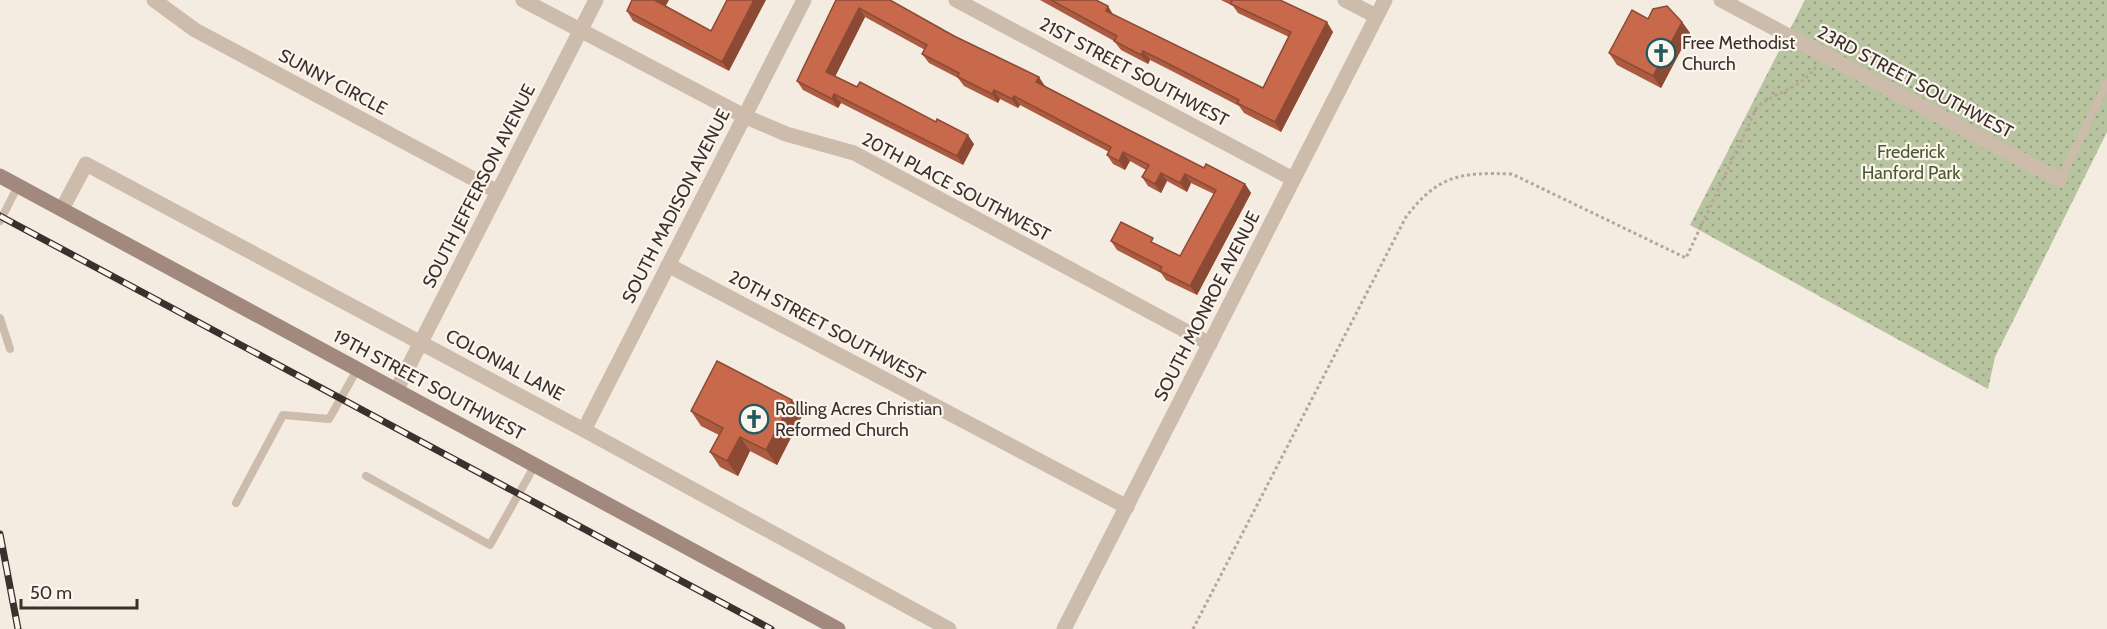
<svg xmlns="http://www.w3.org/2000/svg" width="2107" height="629" font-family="Cabin,sans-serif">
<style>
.park{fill:url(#park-dots)}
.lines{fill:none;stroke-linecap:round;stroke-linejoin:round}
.path{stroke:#b9a596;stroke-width:3;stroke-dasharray:3 3;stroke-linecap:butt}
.service{stroke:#cdbbac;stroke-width:8}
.minor{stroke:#cdbbac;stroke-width:15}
.tertiary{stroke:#cdbbac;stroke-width:15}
.secondary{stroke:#a18a7d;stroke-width:15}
.rail-casing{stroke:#3b302b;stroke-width:7}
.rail{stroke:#fbf5ee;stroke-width:4.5;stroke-dasharray:14;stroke-linecap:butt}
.wall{fill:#ac5a40}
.shaded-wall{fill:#8c4a34}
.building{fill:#c8694b;stroke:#8c4a34;stroke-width:1.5}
.labels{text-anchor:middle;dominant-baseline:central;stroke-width:4.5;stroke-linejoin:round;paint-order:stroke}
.poi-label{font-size:18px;fill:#3b302b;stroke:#fbf5ee;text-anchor:start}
.street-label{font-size:18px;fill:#3b302b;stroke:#fbf5ee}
.park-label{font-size:18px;fill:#4a5a2e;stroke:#fbf5ee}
</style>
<defs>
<pattern id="park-dots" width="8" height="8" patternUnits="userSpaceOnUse" patternTransform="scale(1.5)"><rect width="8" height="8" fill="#b8c4a0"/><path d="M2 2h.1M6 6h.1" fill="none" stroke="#97a083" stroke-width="1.8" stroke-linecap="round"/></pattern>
</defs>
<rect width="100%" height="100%" fill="#f4ebe1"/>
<path class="park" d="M 1805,0 L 2107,0 L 2107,132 L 1995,357 L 1988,389 L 1690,225 Z"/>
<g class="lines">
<path class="path" d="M 1193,629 L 1406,217 C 1438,175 1460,172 1512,174 L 1686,258 L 1757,107 C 1780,89 1796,92 1816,67"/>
<path class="service" d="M 2060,180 L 2107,83
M 0,221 L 18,186
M 0,318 L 10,349
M 366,476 L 490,545 L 535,465
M 236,503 L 283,415 L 329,419 L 358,368"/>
<path class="minor" d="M 154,0 L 195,30 L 498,192
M 523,0 L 744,116 L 786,134 L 854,153 L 1210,344
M 956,0 L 1293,179
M 1345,0 L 1376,16
M 1721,0 L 2060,180
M 62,209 L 86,164 L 584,430 L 949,629
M 668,265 L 1127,507
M 584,430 L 804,0"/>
<path class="tertiary" d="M 397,389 L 596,0
M 1064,629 L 1385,0"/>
<path class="secondary" d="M 0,176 L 838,629"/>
<g class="rail-casing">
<path id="rail" d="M 0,216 L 771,629
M 0,534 L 18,629"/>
</g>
<use href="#rail" class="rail"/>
</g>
<path class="wall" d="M 836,0 L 890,0 L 1045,86 L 1127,129 L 1204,168 L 1245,184 L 1251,193 L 1197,295 L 1166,280 L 1161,273 L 1117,250 L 1111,241 L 1158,245 L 1180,256 L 1214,194 L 1191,183 L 1187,192 L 1167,181 L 1161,193 L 1148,186 L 1142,177 L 1146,170 L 1130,161 L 1125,170 L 1113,164 L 1107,155 L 1109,152 L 1020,105 L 1018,108 L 1000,99 L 998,103 L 964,86 L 958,78 L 929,63 L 922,54 L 925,50 L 865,17 L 835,76 L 974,144 L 963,165 L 841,103 L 838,108 L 803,90 L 797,81 Z
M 1040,0 L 1096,0 L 1113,14 L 1263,88 L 1289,37 L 1238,13 L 1233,6 L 1221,0 L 1280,0 L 1333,32 L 1281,132 L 1244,113 L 1239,106 L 1170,70 L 1150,60 L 1148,64 L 1121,50 L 1114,41 Z
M 665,6 L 711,31 L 729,71 L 633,21 L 627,11 Z
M 1648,19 L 1682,22 L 1690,33 L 1661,88 L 1617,65 L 1609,53 Z
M 691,411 L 803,414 L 777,465 L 750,451 L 738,476 L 720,467 L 710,452 L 719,435 L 701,426 Z"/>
<path class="shaded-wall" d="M 657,0 L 669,0 L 663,11 L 656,1 Z
M 754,0 L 766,0 L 729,71 L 722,62 Z
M 1108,6 L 1114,16 L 1106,11 Z
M 859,8 L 865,17 L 833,81 L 826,72 Z
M 1327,22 L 1333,32 L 1281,132 L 1275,122 Z
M 1682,22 L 1690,33 L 1661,88 L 1653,76 Z
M 1143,51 L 1150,60 L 1148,64 L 1141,55 Z
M 1039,77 L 1045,86 L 1042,91 L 1036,82 Z
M 994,90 L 1000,99 L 998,103 L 992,94 Z
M 834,94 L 841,103 L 838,108 L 832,99 Z
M 1014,96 L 1020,105 L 1018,108 L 1012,99 Z
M 968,135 L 974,144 L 963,165 L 957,156 Z
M 1123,152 L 1130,161 L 1125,170 L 1119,161 Z
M 1161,173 L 1167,181 L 1161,193 L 1155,184 Z
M 1185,174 L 1191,183 L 1187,192 L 1180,183 Z
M 1245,184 L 1251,193 L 1197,295 L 1190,286 Z
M 792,400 L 803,414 L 777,465 L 766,450 Z
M 740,437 L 750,451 L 738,476 L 727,461 Z"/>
<path class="building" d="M 632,0 L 657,0 L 656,1 L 711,31 L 727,0 L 754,0 L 722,62 L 627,11 Z
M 836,0 L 890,0 L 954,36 L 1039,77 L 1036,82 L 1127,129 L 1204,168 L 1206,164 L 1245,184 L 1190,286 L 1160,271 L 1162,267 L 1111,241 L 1121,222 L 1153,238 L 1151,242 L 1180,256 L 1216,190 L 1185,174 L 1180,183 L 1161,173 L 1155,184 L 1142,177 L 1149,165 L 1123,152 L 1119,161 L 1107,155 L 1111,147 L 1014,96 L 1012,99 L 994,90 L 992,94 L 958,77 L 959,73 L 922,54 L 927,45 L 859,8 L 826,72 L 857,87 L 860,82 L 936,122 L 937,119 L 968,135 L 957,156 L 834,94 L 832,99 L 797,81 Z
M 1051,0 L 1096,0 L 1108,6 L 1106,11 L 1263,88 L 1291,32 L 1231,4 L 1232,0 L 1280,0 L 1327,22 L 1275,122 L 1237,103 L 1239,100 L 1163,61 L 1143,51 L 1141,55 L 1114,41 L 1117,36 Z
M 1667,6 L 1682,22 L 1653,76 L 1609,53 L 1632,10 L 1648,19 L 1653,9 Z
M 717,361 L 792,400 L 766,450 L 740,437 L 727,461 L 710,452 L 723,428 L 691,411 Z"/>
<defs>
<g id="church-ring" transform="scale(1.5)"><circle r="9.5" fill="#fbf5ee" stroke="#1f5a5e" stroke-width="1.5"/><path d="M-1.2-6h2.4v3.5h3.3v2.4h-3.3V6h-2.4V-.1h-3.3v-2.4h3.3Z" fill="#1f5a5e"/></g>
</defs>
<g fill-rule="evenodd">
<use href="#church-ring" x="1661" y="53"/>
<use href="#church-ring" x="754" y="419"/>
</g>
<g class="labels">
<g class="poi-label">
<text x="1682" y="43">Free Methodist<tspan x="1682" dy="21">Church</tspan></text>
<text x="775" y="409">Rolling Acres Christian<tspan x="775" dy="21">Reformed Church</tspan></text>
</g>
<g class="street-label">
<text transform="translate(1134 72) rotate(28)">21ST STREET SOUTHWEST</text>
<text transform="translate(333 82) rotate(28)">SUNNY CIRCLE</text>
<text transform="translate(1915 82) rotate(28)">23RD STREET SOUTHWEST</text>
<text transform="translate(479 186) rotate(-63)">SOUTH JEFFERSON AVENUE</text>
<text transform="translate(956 187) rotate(28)">20TH PLACE SOUTHWEST</text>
<text transform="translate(676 206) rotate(-63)">SOUTH MADISON AVENUE</text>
<text transform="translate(1207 306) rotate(-63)">SOUTH MONROE AVENUE</text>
<text transform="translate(827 327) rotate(28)">20TH STREET SOUTHWEST</text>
<text transform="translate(505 365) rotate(28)">COLONIAL LANE</text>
<text transform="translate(429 385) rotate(28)">19TH STREET SOUTHWEST</text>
</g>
<g class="park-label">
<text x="1911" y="152">Frederick<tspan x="1911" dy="21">Hanford Park</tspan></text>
</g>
</g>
<path d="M21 599v9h116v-9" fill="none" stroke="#3b302b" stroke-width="3"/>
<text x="30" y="599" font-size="18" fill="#3b302b" stroke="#fbf5ee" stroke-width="4.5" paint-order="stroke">50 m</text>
</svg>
